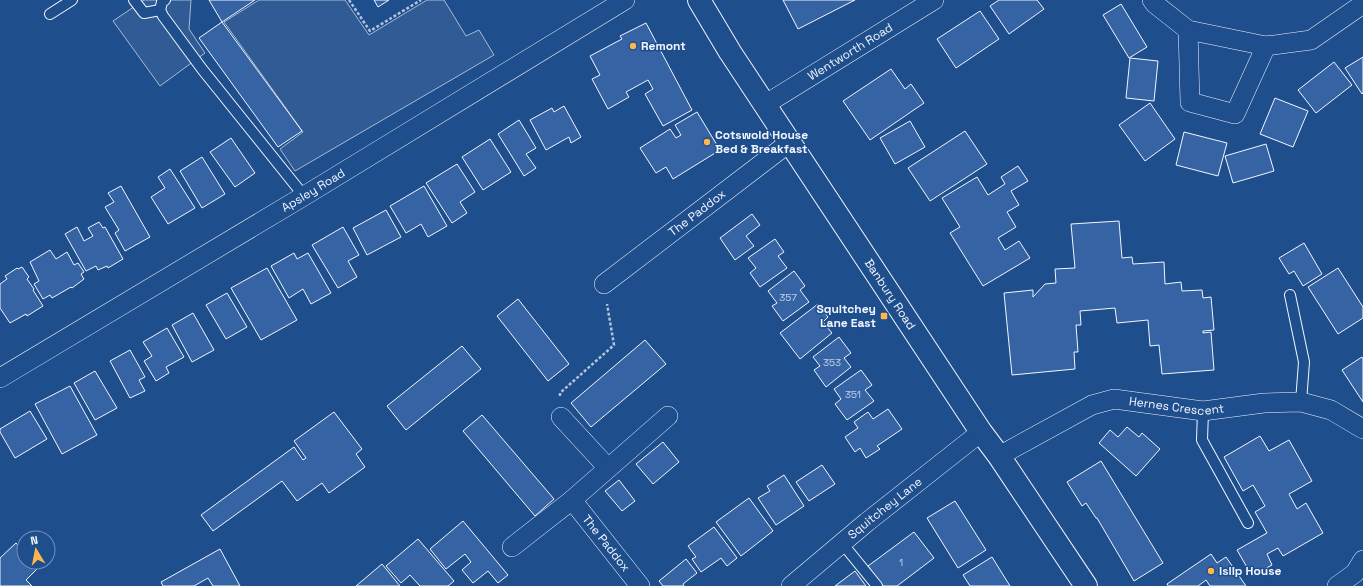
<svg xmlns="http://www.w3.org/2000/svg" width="1363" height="586" font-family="'Space Grotesk',sans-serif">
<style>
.built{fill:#305b95;stroke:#a8bbd7}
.building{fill:#3563a3;stroke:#f2f6ff}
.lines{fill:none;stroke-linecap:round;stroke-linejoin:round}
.lane-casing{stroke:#f2f6ff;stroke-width:12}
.street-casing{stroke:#f2f6ff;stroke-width:20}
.primary-casing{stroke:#f2f6ff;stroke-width:24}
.path{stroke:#b3c4dc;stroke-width:2.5;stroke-dasharray:3 2;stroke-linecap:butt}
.lane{stroke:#1f4e8c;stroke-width:10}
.street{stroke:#1f4e8c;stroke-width:19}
.primary{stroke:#1f4e8c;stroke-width:22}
.poi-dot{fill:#ffb74d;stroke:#1f4e8c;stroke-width:1.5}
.labels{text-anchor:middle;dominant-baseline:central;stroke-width:3;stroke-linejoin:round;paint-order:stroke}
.number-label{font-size:10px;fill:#c3d1e8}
.poi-label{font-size:12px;font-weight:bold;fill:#f2f6ff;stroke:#1f4e8c;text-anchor:start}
.street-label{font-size:12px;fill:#f2f6ff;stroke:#1f4e8c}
</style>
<rect width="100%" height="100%" fill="#1f4e8c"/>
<path class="built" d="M 144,0 L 191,0 L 189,29 L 205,53 L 160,86 L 113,21 Z
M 259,0 L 345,0 L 369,35 L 427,0 L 444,0 L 466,36 L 479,30 L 494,55 L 295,171 L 280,149 L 303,132 L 224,22 Z"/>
<path class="building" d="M 209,0 L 255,0 L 222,22 Z
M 374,0 L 389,0 L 378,7 Z
M 783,0 L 855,0 L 798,29 Z
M 999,0 L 1037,0 L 1044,9 L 1009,34 L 990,6 Z
M 1121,4 L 1147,47 L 1129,58 L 1103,15 Z
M 980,11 L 999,39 L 956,68 L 937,39 Z
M 222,22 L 302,131 L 278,147 L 199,38 Z
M 646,23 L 692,110 L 663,126 L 645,94 L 653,89 L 648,80 L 626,92 L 629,97 L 608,109 L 592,79 L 600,75 L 590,56 L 622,39 L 620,36 Z
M 1363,57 L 1363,93 L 1362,94 L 1345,68 Z
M 1130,58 L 1158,61 L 1154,101 L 1126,98 Z
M 1334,62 L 1352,85 L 1316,113 L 1298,90 Z
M 891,69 L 905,89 L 911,84 L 924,103 L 870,140 L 843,101 Z
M 1275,98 L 1308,111 L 1293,147 L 1260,134 Z
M 1150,103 L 1175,139 L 1145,161 L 1119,125 Z
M 564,106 L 581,137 L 571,143 L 569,137 L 546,150 L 530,120 L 552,108 L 554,112 Z
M 697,112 L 720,150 L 673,179 L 666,167 L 656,173 L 640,148 L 670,129 L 676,138 L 681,135 L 675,125 Z
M 519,120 L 536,148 L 526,154 L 536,168 L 524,176 L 498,134 Z
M 910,121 L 925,147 L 895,164 L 880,138 Z
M 965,131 L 987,164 L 930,201 L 908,168 Z
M 1184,132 L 1227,143 L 1218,176 L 1176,165 Z
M 231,138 L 255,173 L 235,187 L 210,152 Z
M 490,139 L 511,172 L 483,190 L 462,157 Z
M 1266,144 L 1274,171 L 1233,183 L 1225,156 Z
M 202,157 L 225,194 L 202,208 L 180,171 Z
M 457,164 L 475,192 L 460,202 L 467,213 L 452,223 L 426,183 Z
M 1018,166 L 1028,181 L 1011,191 L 1019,205 L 1007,212 L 1016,227 L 998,238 L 1005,250 L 1019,241 L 1030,258 L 983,286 L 950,233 L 960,227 L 942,198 L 977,177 L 988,195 L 1005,184 L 1001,177 Z
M 170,169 L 195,208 L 168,224 L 151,197 L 165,188 L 158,177 Z
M 121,186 L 150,237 L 125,251 L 115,233 L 119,230 L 105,207 L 114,202 L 108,193 Z
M 424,186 L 447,226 L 428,237 L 421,224 L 406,233 L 390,206 Z
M 386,210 L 401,237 L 367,255 L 353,228 Z
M 752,214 L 760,225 L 746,236 L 754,246 L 735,260 L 720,238 Z
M 1119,221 L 1122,258 L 1132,257 L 1133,264 L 1164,262 L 1165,284 L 1181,282 L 1182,291 L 1202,290 L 1203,298 L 1211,297 L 1214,330 L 1203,331 L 1203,333 L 1211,332 L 1214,370 L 1162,374 L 1159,345 L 1150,346 L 1148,320 L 1117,323 L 1115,308 L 1080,311 L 1081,325 L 1076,325 L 1078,352 L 1074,352 L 1075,369 L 1012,375 L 1004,293 L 1033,290 L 1033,297 L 1045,284 L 1056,283 L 1055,269 L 1075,268 L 1071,224 Z
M 99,222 L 103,228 L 105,227 L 123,259 L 108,268 L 107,266 L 98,270 L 96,266 L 86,271 L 65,234 L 77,227 L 84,241 L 93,236 L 88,228 Z
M 343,227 L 359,255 L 348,261 L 357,277 L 338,288 L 312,245 Z
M 775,239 L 784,252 L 778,256 L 787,268 L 760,287 L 750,273 L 756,268 L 748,258 Z
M 1304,243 L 1322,274 L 1303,286 L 1294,271 L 1289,274 L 1279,258 Z
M 50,250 L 56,259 L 67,252 L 74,265 L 78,263 L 84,272 L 81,274 L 84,279 L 72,288 L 71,287 L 52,298 L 50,295 L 43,299 L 34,284 L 39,281 L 30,262 Z
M 294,253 L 297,259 L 308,253 L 331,293 L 311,304 L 303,289 L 289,298 L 271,266 Z
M 22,267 L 29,277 L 27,279 L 34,289 L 33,290 L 43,306 L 27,316 L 26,314 L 10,323 L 0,308 L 0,284 L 7,279 L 5,276 L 17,268 L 18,269 Z
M 267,268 L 297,320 L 261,340 L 231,288 Z
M 1338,268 L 1363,307 L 1363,318 L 1338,334 L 1308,287 Z
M 794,271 L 805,286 L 800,290 L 809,302 L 783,321 L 772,306 L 777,303 L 768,291 Z
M 227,293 L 247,327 L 226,339 L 206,305 Z
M 518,299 L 569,364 L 548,381 L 497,316 Z
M 818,304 L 828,317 L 823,322 L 832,333 L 800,359 L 780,333 Z
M 193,313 L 214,350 L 192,362 L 172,325 Z
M 167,328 L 184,357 L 166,367 L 169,373 L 156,381 L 144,361 L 152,356 L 143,342 Z
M 839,337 L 851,353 L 844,358 L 851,367 L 826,387 L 814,370 L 820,366 L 813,357 Z
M 645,340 L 666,364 L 591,427 L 571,403 Z
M 462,346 L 481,369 L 406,430 L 387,406 Z
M 130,350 L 145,377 L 139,380 L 145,391 L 130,398 L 110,361 Z
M 1362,357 L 1363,359 L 1363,402 L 1342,370 Z
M 861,370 L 872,385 L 865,390 L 874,401 L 847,420 L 835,404 L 841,399 L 834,389 Z
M 95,371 L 117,408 L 95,420 L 74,383 Z
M 70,386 L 97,435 L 62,454 L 35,404 Z
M 888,409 L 902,429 L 877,446 L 880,449 L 866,458 L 860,448 L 855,452 L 845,437 L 858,428 L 854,422 L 868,412 L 873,419 Z
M 30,411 L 47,439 L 15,458 L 0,432 L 0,429 Z
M 334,412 L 362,449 L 356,454 L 365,467 L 329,493 L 322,483 L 297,501 L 282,481 L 213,531 L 201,515 L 294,447 L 303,460 L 306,458 L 294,441 Z
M 482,415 L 554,499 L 535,516 L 463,431 Z
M 1127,427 L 1139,437 L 1142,433 L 1160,449 L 1136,476 L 1099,443 L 1110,430 L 1118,437 Z
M 1260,436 L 1269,451 L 1289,440 L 1312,481 L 1289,494 L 1297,509 L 1306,503 L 1323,533 L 1283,556 L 1278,548 L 1267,554 L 1272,565 L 1252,576 L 1237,550 L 1267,533 L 1255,512 L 1265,506 L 1253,485 L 1243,491 L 1224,457 Z
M 663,442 L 679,462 L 653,484 L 636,464 Z
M 1101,461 L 1163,563 L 1134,581 L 1097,518 L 1096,518 L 1086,503 L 1082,506 L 1067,482 Z
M 822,465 L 835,484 L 809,501 L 796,482 Z
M 784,475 L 804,506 L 776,525 L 758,498 L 770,491 L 767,486 Z
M 619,480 L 635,501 L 622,511 L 605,491 Z
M 749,498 L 773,531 L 741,556 L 716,522 Z
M 955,501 L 986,550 L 958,568 L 927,518 Z
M 463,521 L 508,575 L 498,583 L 488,571 L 473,583 L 462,570 L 471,562 L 465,554 L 446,569 L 430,549 Z
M 714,527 L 737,558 L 727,566 L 721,558 L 701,572 L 692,559 L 696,557 L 688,546 Z
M 914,532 L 934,558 L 897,586 L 883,586 L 868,566 Z
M 418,539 L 454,581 L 448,586 L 420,586 L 410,575 L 401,583 L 386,566 Z
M 16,543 L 24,552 L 24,562 L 34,562 L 39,567 L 26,580 L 32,586 L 0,586 L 0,558 Z
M 220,549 L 240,586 L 213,586 L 208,578 L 194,586 L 163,586 L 161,582 Z
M 1211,554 L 1217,563 L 1226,557 L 1246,586 L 1210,586 L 1206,580 L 1198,586 L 1168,586 L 1167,584 Z
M 992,557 L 1010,586 L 970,586 L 963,575 Z
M 686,559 L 697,573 L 683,584 L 684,586 L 663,586 L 659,581 Z
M 382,564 L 400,586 L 356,586 Z
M 855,571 L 866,586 L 835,586 Z"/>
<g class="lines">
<g class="lane-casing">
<path id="lane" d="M 134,0 L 144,13 L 160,10
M 165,0 L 162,2 L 160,10 L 163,16 L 202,69 L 304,196
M 50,14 L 72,0
M 1290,295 L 1304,362 L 1301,402
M 1203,411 L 1202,440 L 1248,523
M 842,543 L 877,586"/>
</g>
<g class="street-casing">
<g id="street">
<path d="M 1152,0 L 1155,4 L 1188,30 L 1266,46 L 1311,40 L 1363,4"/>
<path d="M 1188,30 L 1190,102 L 1235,114 L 1266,46"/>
<path id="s1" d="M 766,104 L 934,0"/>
<path id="s2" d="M 604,284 L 790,142"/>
<path id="s3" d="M 0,378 L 304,196 L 625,0"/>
<path d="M 561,417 L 608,468"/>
<path id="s4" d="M 999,456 L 1092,405 L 1114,399 L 1203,411 L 1264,403 L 1301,402 L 1331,410 L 1363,429"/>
<path id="s5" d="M 572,500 L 640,586"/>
<path d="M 512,547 L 572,500 L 668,416"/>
<path id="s6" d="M 791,586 L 867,522 L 981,432"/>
<path d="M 1337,586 L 1355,573 L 1363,560"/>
</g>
</g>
<g class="primary-casing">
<g id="primary">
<path id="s7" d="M 699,0 L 730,52 L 981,432 L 999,456 L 1086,586"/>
</g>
</g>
<path class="path" d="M 349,0 L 370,31 L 421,0
M 560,396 L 560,393 L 614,345 L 607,304"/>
<use href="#lane" class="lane"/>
<use href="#street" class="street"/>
<use href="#primary" class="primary"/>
</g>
<g class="poi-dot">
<circle cx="633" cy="46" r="4"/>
<circle cx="707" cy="142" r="4"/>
<rect x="880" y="312" width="8" height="8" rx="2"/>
<circle cx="1211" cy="571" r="4"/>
</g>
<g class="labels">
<g class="number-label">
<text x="788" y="297">357</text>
<text x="832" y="362">353</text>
<text x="853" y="394">351</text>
<text x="901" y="562">1</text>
</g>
<g class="poi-label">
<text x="641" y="46">Remont</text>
<text x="715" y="135">Cotswold House<tspan x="715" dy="14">Bed &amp; Breakfast</tspan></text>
<text x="876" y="309" text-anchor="end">Squitchey<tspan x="876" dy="14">Lane East</tspan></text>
<text x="1219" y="571">Islip House</text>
</g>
<g class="street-label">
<text stroke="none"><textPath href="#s1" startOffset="99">Wentworth Road</textPath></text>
<text stroke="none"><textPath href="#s3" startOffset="365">Apsley Road</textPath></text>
<text stroke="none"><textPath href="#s2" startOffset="117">The Paddox</textPath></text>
<text stroke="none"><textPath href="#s7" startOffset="351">Banbury Road</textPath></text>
<text stroke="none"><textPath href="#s4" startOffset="192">Hernes Crescent</textPath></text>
<text stroke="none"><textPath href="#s6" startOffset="122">Squitchey Lane</textPath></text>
<text stroke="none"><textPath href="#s5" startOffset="55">The Paddox</textPath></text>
</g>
</g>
<g transform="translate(36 550) rotate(350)"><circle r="19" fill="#1f4e8c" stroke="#7391ba"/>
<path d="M0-3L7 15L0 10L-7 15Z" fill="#ffb74d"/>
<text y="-6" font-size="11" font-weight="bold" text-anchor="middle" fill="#f2f6ff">N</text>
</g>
</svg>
